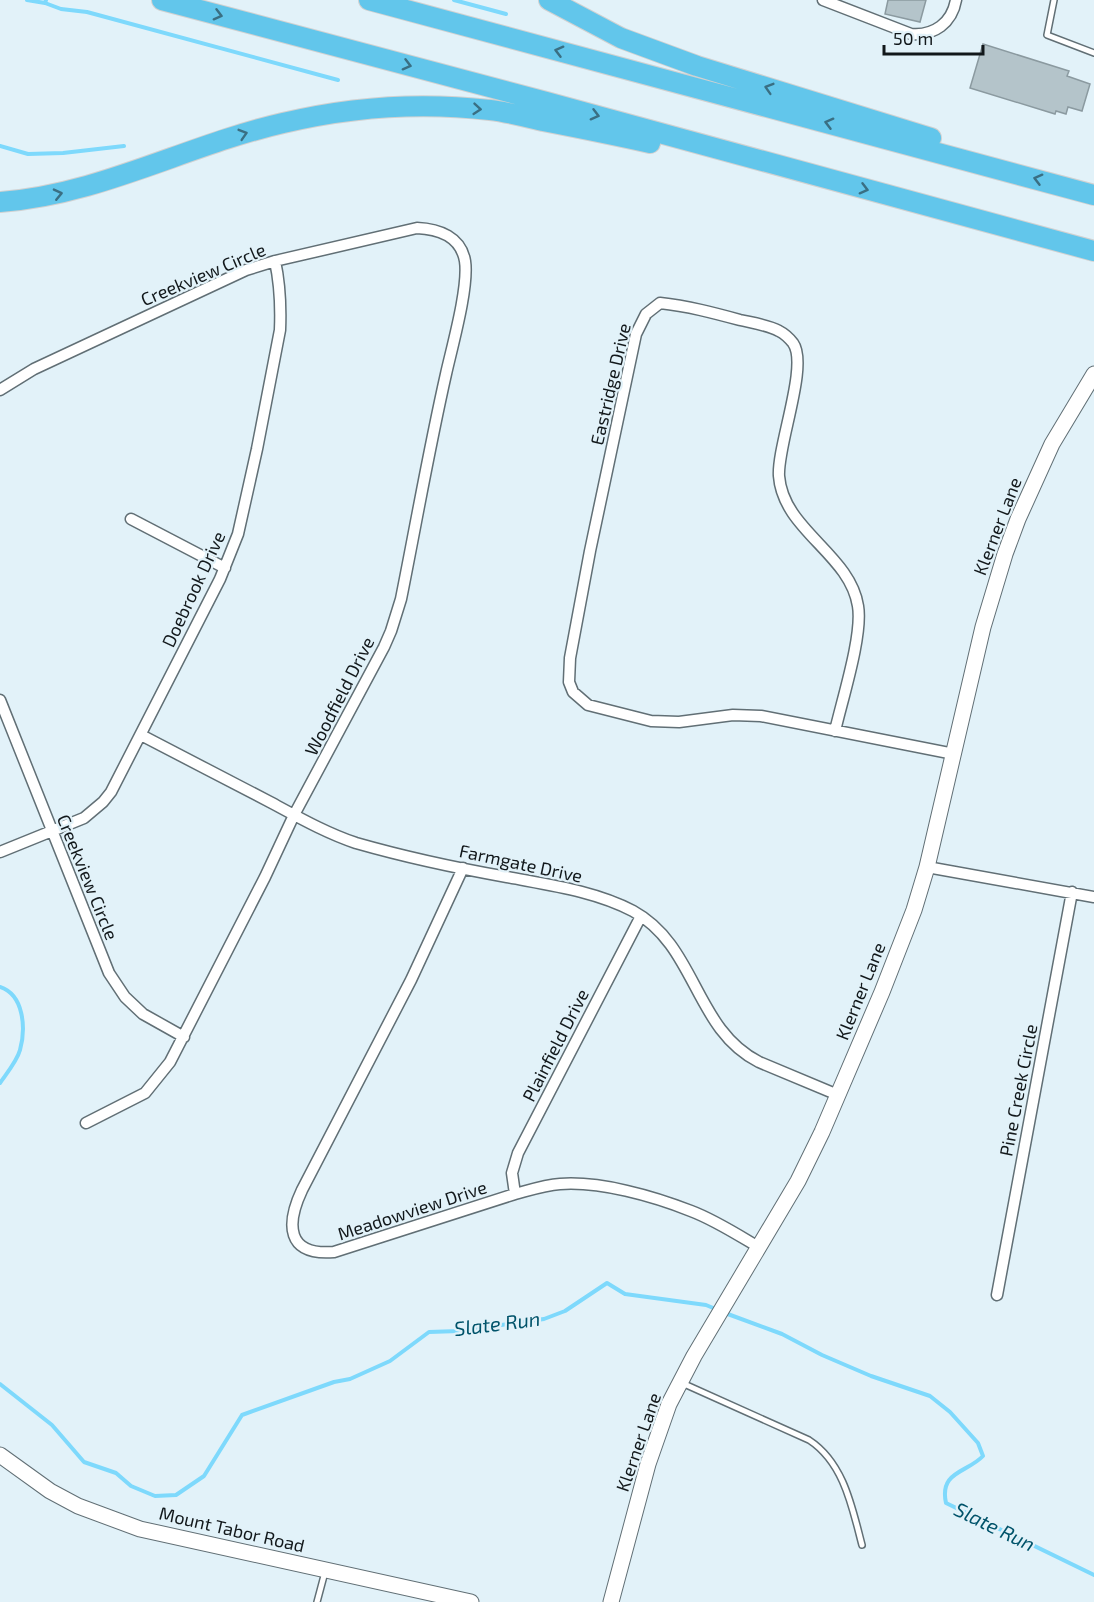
<svg xmlns="http://www.w3.org/2000/svg" width="1094" height="1602" font-family="'Exo 2',sans-serif">
<style>
.lines{fill:none;stroke-linecap:round;stroke-linejoin:round}
.stream{stroke:#7ed9fc;stroke-width:4}
.building{fill:#b4c4ca;stroke:#8b9aa0;stroke-width:1.5}
.lane-casing{stroke:#616f75;stroke-width:8}
.street-casing{stroke:#616f75;stroke-width:13}
.secondary-casing{stroke:#616f75;stroke-width:17}
.highway-casing{stroke:#d0d1d1;stroke-width:22}
.lane{stroke:#fff;stroke-width:5}
.street{stroke:#fff;stroke-width:10}
.secondary{stroke:#fff;stroke-width:15}
.highway{stroke:#62c6eb;stroke-width:20}
.oneway{stroke:#3a6f83}
.labels{text-anchor:middle;dominant-baseline:central;stroke-width:4.5;stroke-linejoin:round;paint-order:stroke}
.street-label{font-size:18px;fill:#12181b;stroke:#e2f2f9}
.water-label{font-size:20px;font-style:italic;fill:#00536a;stroke:#e2f2f9}
</style>
<rect width="100%" height="100%" fill="#e2f2f9"/>
<g class="lines">
<path class="stream" d="M 27,0 L 45,3 L 46,0
M 454,0 L 506,14
M 45,3 L 61,9 L 87,12 L 338,80
M 0,146 L 28,154 L 63,153 L 124,146
M 0,987 C 24,995 26,1028 20,1050 C 17,1061 7,1073 0,1083
M 725,1313 L 782,1334 L 822,1355 L 871,1376 L 930,1396 L 950,1412 L 978,1443 L 983,1456 C 967,1473 939,1471 946,1503 L 1094,1575
M 0,1384 L 52,1425 L 84,1462 L 116,1473 L 131,1486 L 155,1496 L 176,1495 L 204,1476 L 242,1415 L 334,1382 L 350,1379 L 390,1361 L 429,1332 L 459,1331 L 544,1319 L 565,1311 L 607,1283 L 625,1294 L 706,1305 L 718,1310"/>
</g>
<path class="building" d="M 888,0 L 926,0 L 920,22 L 885,14 Z
M 983,44 L 1069,71 L 1067,76 L 1090,84 L 1082,111 L 1068,107 L 1066,114 L 1056,111 L 1055,114 L 970,88 Z"/>
<g class="lines">
<g class="lane-casing">
<path id="lane" d="M 1054,0 L 1047,35 L 1094,53
M 682,1383 L 809,1440 C 844,1463 852,1507 862,1545
M 317,1602 L 325,1572"/>
</g>
<g class="street-casing">
<path id="street" d="M 823,0 L 911,34 C 934,36 952,23 956,0
M 0,390 L 34,369 L 246,270 L 275,261 L 417,228 C 439,229 461,237 465,261 C 469,287 452,347 446,374 C 429,449 416,524 401,599 L 391,631 L 384,647 L 294,815 L 265,877 L 170,1062 L 145,1093 L 86,1123
M 131,519 L 225,568
M 0,700 L 109,973 L 125,997 L 143,1014 L 184,1037
M 835,731 C 842,700 863,635 858,606 C 850,554 783,530 779,476 C 777,446 809,365 793,343 C 789,338 785,334 779,331 C 768,325 753,323 740,320 C 714,313 688,306 660,303 L 646,314 L 636,334 L 590,551 L 570,658 L 569,682 L 573,692 L 588,705 L 651,721 L 679,722 L 733,715 L 761,716 L 954,754
M 141,735 C 184,757 227,780 270,802 C 298,817 326,833 356,843 C 405,857 456,868 507,877 C 549,885 595,891 633,911 C 697,946 694,1029 759,1062 L 838,1095
M 0,852 L 84,818 L 103,802 L 111,792 L 220,579 L 238,534 L 257,449 L 280,330 C 281,306 280,284 275,261
M 927,867 L 1094,897
M 463,868 L 411,980 L 302,1190 C 286,1224 286,1256 334,1252 L 515,1194 C 530,1190 545,1185 560,1184 C 600,1181 653,1196 691,1211 C 715,1220 738,1235 760,1248
M 515,1194 L 512,1173 L 518,1153 L 641,916
M 997,1295 L 1072,892"/>
</g>
<g class="secondary-casing">
<path id="secondary" d="M 0,1455 L 50,1491 L 78,1506 L 140,1529 L 471,1602
M 611,1602 L 648,1464 L 669,1404 L 694,1356 L 798,1181 L 822,1132 L 882,992 L 914,910 L 927,867 L 983,627 L 1005,554 L 1018,519 L 1052,444 L 1094,374"/>
</g>
<g class="highway-casing">
<path id="highway" d="M 162,0 L 546,102 L 1094,251
M 369,0 L 1094,195
M 549,0 L 621,38 L 697,66 L 931,138
M 0,202 C 99,195 187,145 283,123 C 350,107 421,102 490,110 C 508,112 526,117 543,121 C 579,128 614,135 650,143"/>
</g>
<use href="#lane" class="lane"/>
<use href="#street" class="street"/>
<use href="#secondary" class="secondary"/>
<use href="#highway" class="highway"/>
</g>
<defs><path id="oneway-chevron" d="M-2-3.5L2.5 0L-2 3.5" fill="none" stroke-width="1.6" stroke-linecap="round" stroke-linejoin="round" transform="scale(1.5)"/></defs>
<g class="oneway">
<use href="#oneway-chevron" transform="translate(218 15) rotate(15)"/>
<use href="#oneway-chevron" transform="translate(559 51) rotate(-165)"/>
<use href="#oneway-chevron" transform="translate(407 65) rotate(15)"/>
<use href="#oneway-chevron" transform="translate(769 88) rotate(-163)"/>
<use href="#oneway-chevron" transform="translate(477 109) rotate(5)"/>
<use href="#oneway-chevron" transform="translate(595 115) rotate(15)"/>
<use href="#oneway-chevron" transform="translate(829 123) rotate(-165)"/>
<use href="#oneway-chevron" transform="translate(243 134) rotate(-17)"/>
<use href="#oneway-chevron" transform="translate(1038 179) rotate(-165)"/>
<use href="#oneway-chevron" transform="translate(864 189) rotate(15)"/>
<use href="#oneway-chevron" transform="translate(58 194) rotate(-13)"/>
</g>
<g class="labels">
<g class="street-label">
<text transform="translate(203 274) rotate(-23)">Creekview Circle</text>
<text transform="translate(610 384) rotate(-77)">Eastridge Drive</text>
<text transform="translate(997 526) rotate(-69)">Klerner Lane</text>
<text transform="translate(193 589) rotate(-65)">Doebrook Drive</text>
<text transform="translate(339 696) rotate(-63)">Woodfield Drive</text>
<text transform="translate(521 863) rotate(12)">Farmgate Drive</text>
<text transform="translate(88 877) rotate(68)">Creekview Circle</text>
<text transform="translate(860 991) rotate(-68)">Klerner Lane</text>
<text transform="translate(555 1045) rotate(-63)">Plainfield Drive</text>
<text transform="translate(1018 1090) rotate(-79)">Pine Creek Circle</text>
<text transform="translate(412 1210) rotate(-18)">Meadowview Drive</text>
<text transform="translate(638 1442) rotate(-71)">Klerner Lane</text>
<text transform="translate(232 1529) rotate(13)">Mount Tabor Road</text>
</g>
<g class="water-label">
<text transform="translate(497 1323) rotate(-7)">Slate Run</text>
<text transform="translate(995 1526) rotate(26)">Slate Run</text>
</g>
</g>
<path d="M884 45v9h99v-9" fill="none" stroke="#12181b" stroke-width="3"/>
<text x="893" y="45" font-size="18" fill="#12181b" stroke="#e2f2f9" stroke-width="4.5" paint-order="stroke">50 m</text>
</svg>
